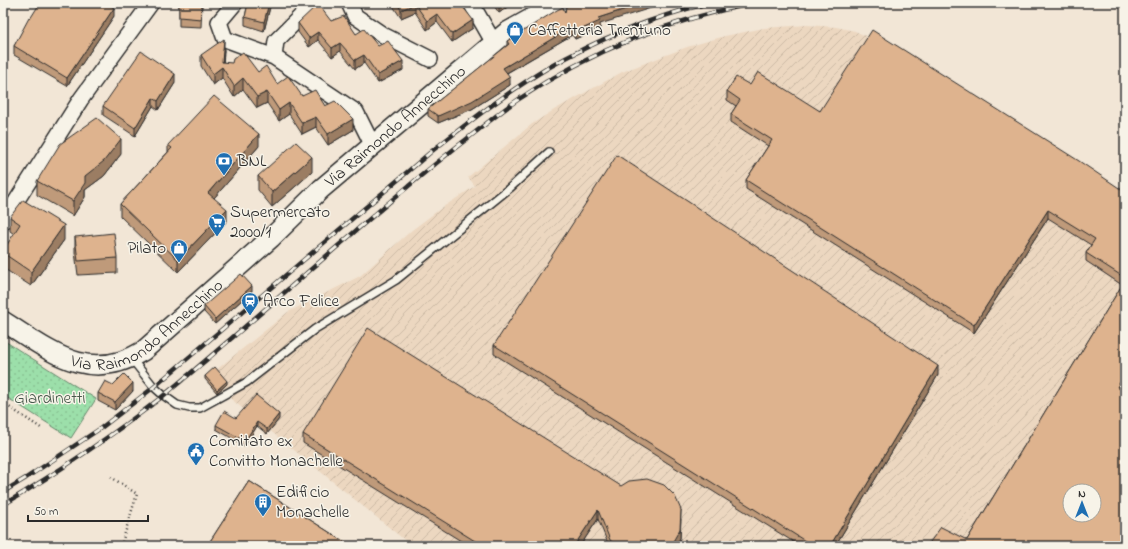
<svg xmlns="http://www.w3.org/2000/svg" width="1128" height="549" font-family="'Indie Flower',sans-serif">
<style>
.industrial{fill:url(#industrial-furrows);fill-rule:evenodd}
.grass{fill:url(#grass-dots);stroke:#64856a}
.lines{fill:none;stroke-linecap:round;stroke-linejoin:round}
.service-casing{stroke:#2b2b2b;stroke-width:10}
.minor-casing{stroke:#2b2b2b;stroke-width:18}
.tertiary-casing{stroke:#2b2b2b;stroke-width:22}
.path{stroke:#2b2b2b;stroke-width:2.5;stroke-dasharray:1 3;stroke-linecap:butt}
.service{stroke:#f7f3e8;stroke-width:7}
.minor{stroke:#f7f3e8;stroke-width:15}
.tertiary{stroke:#f7f3e8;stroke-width:19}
.rail-casing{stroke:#2b2b2b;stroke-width:4.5}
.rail{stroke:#f7f3e8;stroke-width:3;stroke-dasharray:9;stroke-linecap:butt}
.wall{fill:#bf9a7a;stroke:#2b2b2b}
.shaded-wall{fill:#9b7d63;stroke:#2b2b2b}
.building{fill:#deb38e;stroke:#2b2b2b;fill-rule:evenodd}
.labels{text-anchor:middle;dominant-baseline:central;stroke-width:3;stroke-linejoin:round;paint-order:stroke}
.poi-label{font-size:17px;fill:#2b2b2b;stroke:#f7f3e8;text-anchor:start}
.street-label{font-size:17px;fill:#2b2b2b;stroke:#f7f3e8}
.park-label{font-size:17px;fill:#47584b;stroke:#f7f3e8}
</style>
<defs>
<pattern id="industrial-furrows" width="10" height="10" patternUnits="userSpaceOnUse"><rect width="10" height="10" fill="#ecd7c0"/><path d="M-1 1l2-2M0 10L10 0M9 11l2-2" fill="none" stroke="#cbb9a5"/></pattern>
<pattern id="grass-dots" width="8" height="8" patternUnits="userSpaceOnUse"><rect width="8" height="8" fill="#9cdfaa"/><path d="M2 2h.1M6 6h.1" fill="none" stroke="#87c092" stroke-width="1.8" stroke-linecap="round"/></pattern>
</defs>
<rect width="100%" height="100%" fill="#f2e6d6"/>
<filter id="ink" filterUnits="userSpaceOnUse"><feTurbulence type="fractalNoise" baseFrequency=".025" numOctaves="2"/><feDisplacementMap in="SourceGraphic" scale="8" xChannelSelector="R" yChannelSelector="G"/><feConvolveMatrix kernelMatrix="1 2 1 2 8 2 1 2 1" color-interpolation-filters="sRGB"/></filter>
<g filter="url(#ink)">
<path class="industrial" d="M 807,25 L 836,27 L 855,31 L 872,39 L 1125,200 L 1125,383 L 1117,396 L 1125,546 L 412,546 L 231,399 L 221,389 L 217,393 L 205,379 L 288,312 L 360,276 L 412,230 L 440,209 L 475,186 L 468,177 L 532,124 L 554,110 L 622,72 L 687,47 L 725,36 L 764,28 ZM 1070,491 L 1094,491 L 1094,515 L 1070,515 Z"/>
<path class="grass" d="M 3,340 L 96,399 L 71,438 L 3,395 Z"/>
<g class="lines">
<g class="service-casing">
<path id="service" d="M 131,358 L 154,387 L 163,395 L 177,405 L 189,408 L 200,408 L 209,403 L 247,382 L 315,329 L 396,280 L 511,187 L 549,152"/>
</g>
<g class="minor-casing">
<path id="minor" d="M 235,3 L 219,22 L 225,39 L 274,57
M 314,3 L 276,41 L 274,57 L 356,112 L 373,146
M 349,3 L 355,16 L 383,35 L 430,59
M 471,3 L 494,43
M 3,222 L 81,99 L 151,3"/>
</g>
<g class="tertiary-casing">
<g id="tertiary">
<path id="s1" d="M 3,321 C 49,350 88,385 143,351 L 271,238 L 321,189 L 507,32 L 559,3"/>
</g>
</g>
<path class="path" d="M 3,403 L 41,428
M 111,477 L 137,494 L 121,546"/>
<use href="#service" class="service"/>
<use href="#minor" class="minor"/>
<use href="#tertiary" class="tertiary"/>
<g class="rail-casing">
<path id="rail" d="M 3,492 L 26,478 L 101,428 L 154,387 L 432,151 C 469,122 506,93 546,69 C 596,40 653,17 709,3
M 3,505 C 58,472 112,436 163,396 C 215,354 265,309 316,265 C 366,222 416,178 468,138 C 485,125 501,111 519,99 C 591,51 671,19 756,3"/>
</g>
<use href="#rail" class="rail"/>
</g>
<path class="wall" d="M 179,3 L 202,3 L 201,27 L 179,26 Z
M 248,3 L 285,3 L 284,7 L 270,7 L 264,31 L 245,25 L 245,17 Z
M 391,3 L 444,3 L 446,6 L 473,28 L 452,42 L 437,22 L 427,30 L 415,12 L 401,18 Z
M 492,3 L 513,3 L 499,13 Z
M 565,13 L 600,24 L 600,28 L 575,39 L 572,35 L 507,73 L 510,85 L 472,109 L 438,123 L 428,116 L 428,109 L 507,46 L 507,41 Z
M 114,16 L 67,86 L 14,55 L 14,46 L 30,19 Z
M 331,21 L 356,34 L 378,46 L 403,70 L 378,83 L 364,63 L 355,69 L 340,51 L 332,57 L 318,40 L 309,47 L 298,32 L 298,23 Z
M 224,50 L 223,62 L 258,72 L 277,84 L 325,106 L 353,130 L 328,145 L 316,127 L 302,134 L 289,114 L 279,121 L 267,103 L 257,108 L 243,89 L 234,97 L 222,78 L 213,85 L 201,66 L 201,55 Z
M 175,83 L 158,110 L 153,106 L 135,136 L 103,115 L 103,106 Z
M 750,85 L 820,111 L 1125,192 L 1125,383 L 1121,390 L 967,540 L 1122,285 L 1086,261 L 1086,253 L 1091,245 L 1048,218 L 974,333 L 746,189 L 746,180 L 768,146 L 731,122 L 731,114 L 736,106 L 727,100 L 727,91 Z
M 168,145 L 259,146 L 214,198 L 227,221 L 178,272 L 120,216 L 120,204 L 168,152 Z
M 121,154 L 104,176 L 85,190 L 85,197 L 73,216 L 37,195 L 37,181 Z
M 312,172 L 272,207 L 258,190 L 258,176 Z
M 10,217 L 64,240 L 31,286 L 3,268 L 3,251 L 14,234 L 10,231 Z
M 75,237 L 117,258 L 117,273 L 78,275 L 75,252 Z
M 252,291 L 215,324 L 204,312 L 204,306 Z
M 494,345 L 938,375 L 835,546 L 800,546 L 494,354 Z
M 205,376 L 227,384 L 217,393 L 205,379 Z
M 133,391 L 115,410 L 98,401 L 98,393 Z
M 236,418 L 279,419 L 267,434 L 257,426 L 245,446 L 216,429 L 216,425 Z
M 303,434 L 621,486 L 681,519 L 680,538 L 676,546 L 609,546 L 598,519 L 580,546 L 469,546 L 303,443 Z
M 249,481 L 351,546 L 207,546 Z"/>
<path class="shaded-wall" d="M 269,3 L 270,3 L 270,7 L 264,31 L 264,22 Z
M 380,3 L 386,3 L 380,5 Z
M 501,3 L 513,3 L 499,13 L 499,4 Z
M 644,3 L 667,3 L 600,24 L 600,28 L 575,39 L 575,32 L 598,18 Z
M 415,4 L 415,12 L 401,18 L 401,10 Z
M 114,8 L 114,16 L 67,86 L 67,78 Z
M 437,14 L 437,22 L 427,30 L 427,21 Z
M 473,20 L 473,28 L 452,42 L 452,34 Z
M 572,27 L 572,35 L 503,75 L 503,68 Z
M 318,32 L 318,40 L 309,47 L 309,38 Z
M 224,39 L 224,50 L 223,68 L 222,62 Z
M 340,43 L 340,51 L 332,57 L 332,48 Z
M 364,55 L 364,63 L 355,69 L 355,60 Z
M 403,61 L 403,70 L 378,83 L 378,75 Z
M 222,67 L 222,78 L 213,85 L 213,74 Z
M 175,74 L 175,83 L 158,110 L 158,101 Z
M 510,77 L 510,85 L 472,109 L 438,123 L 438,116 Z
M 243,78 L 243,89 L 234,97 L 234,86 Z
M 267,92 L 267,103 L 257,108 L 257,97 Z
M 153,98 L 153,106 L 135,136 L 135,128 Z
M 289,103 L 289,114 L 279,121 L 279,110 Z
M 316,117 L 316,127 L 302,134 L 302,123 Z
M 353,119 L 353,130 L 328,145 L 328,134 Z
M 259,134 L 259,146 L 208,205 L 208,193 Z
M 121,139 L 121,154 L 104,176 L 85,190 L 85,197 L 73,216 L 73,201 L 85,176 Z
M 312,157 L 312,172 L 272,207 L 272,192 Z
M 227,209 L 227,221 L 178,272 L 178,260 Z
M 1048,210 L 1048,218 L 974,333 L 974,325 Z
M 64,225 L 64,240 L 31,286 L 31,272 Z
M 252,286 L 252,291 L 215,324 L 215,319 Z
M 938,366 L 938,375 L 835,546 L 830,546 Z
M 1125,375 L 1125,383 L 1117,396 L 1117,387 Z
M 227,381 L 227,384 L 217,393 L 217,390 Z
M 133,383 L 133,391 L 115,410 L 115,402 Z
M 279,414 L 279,419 L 267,434 L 267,429 Z
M 257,422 L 257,426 L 245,446 L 245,441 Z
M 598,510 L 598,519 L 580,546 L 574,546 Z
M 681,510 L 680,538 L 676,546 L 670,546 Z"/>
<path class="building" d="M 40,3 L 106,3 L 114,8 L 67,78 L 14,46 L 29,18 L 30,19 Z
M 179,3 L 202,3 L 201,19 L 179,17 Z
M 248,3 L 269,3 L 264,22 L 245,17 Z
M 397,3 L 444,3 L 446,6 L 451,3 L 460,3 L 473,20 L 452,34 L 437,14 L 427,21 L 415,4 L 401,10 Z
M 572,3 L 644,3 L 598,18 L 600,21 L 575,32 L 572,27 L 503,68 L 510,77 L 472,101 L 438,116 L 428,109 L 509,44 L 507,41 L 557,10 L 563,7 L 565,13 L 566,6 Z
M 318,4 L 331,21 L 344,16 L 356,34 L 364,29 L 378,46 L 388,41 L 403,61 L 378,75 L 364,55 L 355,60 L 340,43 L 332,48 L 318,32 L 309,38 L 298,23 Z
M 872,30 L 1079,161 L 1125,192 L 1125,278 L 1086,253 L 1095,239 L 1048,210 L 974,325 L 746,180 L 772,140 L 731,114 L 740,100 L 727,91 L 736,77 L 750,85 L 758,72 L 820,111 Z
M 224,39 L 222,62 L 232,63 L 233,59 L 243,52 L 258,72 L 266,66 L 277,84 L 288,76 L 302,96 L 315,90 L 325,106 L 335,101 L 353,119 L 328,134 L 316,117 L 302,123 L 289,103 L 279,110 L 267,92 L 257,97 L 243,78 L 234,86 L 222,67 L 213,74 L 201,55 Z
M 141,51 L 175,74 L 158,101 L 153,98 L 135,128 L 103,106 Z
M 214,96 L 259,134 L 208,193 L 227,209 L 178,260 L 120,204 L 172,148 L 168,145 Z
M 97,118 L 121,139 L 104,161 L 85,176 L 85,183 L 73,201 L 37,181 L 60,144 Z
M 296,142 L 312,157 L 272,192 L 258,176 Z
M 617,155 L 938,366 L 830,546 L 813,546 L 494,345 Z
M 23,200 L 64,225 L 31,272 L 3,253 L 3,251 L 20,224 L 10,217 Z
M 114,233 L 117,258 L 78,261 L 75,237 Z
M 241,274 L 252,286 L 215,319 L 204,306 Z
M 1125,280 L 1125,375 L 1117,387 L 1125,392 L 1125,546 L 927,546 L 941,527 L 967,540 ZM 1070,491 L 1094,491 L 1094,515 L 1070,515 Z
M 368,328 L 621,486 L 629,481 L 647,479 L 664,485 L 675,496 L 681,510 L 680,529 L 671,545 L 670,546 L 617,546 L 610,540 L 598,510 L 574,546 L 483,546 L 303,434 Z
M 215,367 L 227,381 L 217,390 L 205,376 Z
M 124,374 L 133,383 L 115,402 L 98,393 L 105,381 L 113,385 Z
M 256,395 L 279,414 L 267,429 L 257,422 L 245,441 L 216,425 L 224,411 L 236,418 Z
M 249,481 L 351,546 L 277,546 L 271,543 L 269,546 L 207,546 Z"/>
</g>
<defs>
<g id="shop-pin" transform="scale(0.9)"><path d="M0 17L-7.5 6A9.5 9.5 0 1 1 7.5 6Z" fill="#1f6fb2" stroke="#f7f3e8"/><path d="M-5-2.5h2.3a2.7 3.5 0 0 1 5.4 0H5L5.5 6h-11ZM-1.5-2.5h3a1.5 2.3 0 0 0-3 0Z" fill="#fff"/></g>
<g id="bank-pin" transform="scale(0.9)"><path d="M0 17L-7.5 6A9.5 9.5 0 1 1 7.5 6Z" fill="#1f6fb2" stroke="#f7f3e8"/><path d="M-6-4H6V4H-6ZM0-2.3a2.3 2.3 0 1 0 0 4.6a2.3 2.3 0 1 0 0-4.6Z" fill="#fff"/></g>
<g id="supermarket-pin" transform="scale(0.9)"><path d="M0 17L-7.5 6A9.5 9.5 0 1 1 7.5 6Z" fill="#1f6fb2" stroke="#f7f3e8"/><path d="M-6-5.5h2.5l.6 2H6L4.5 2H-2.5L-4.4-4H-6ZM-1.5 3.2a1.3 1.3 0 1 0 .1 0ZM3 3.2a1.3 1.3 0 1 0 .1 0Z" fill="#fff"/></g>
<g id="station-pin" transform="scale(0.9)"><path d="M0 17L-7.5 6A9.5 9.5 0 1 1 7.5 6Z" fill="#1f6fb2" stroke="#f7f3e8"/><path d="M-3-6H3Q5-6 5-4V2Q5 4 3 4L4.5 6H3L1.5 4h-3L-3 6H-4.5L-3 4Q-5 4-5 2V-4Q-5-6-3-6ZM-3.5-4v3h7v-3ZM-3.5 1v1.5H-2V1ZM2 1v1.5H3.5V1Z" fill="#fff"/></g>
<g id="civic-pin" transform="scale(0.9)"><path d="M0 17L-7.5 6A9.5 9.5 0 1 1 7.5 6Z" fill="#1f6fb2" stroke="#f7f3e8"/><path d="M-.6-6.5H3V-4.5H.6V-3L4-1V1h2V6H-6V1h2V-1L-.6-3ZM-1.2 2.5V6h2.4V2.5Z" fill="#fff"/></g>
<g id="building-pin" transform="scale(0.9)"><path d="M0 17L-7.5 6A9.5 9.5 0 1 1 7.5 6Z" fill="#1f6fb2" stroke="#f7f3e8"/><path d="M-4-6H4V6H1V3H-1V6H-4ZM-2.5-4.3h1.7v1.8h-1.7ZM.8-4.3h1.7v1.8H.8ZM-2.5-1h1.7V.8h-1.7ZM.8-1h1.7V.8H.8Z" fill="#fff"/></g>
</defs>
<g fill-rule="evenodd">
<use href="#shop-pin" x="515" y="30"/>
<use href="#bank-pin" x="224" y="161"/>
<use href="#supermarket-pin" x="217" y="222"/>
<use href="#shop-pin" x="179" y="248"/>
<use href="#station-pin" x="250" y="301"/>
<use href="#civic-pin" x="196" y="451"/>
<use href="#building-pin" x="263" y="502"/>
</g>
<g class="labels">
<g class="poi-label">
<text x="528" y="30">Caffetteria Trentuno</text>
<text x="237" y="161">BNL</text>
<text x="230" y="212">Supermercato<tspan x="230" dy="20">2000/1</tspan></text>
<text x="166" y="248" text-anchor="end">Pilato</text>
<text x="263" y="301">Arco Felice</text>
<text x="209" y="441">Comitato ex<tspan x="209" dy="20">Convitto Monachelle</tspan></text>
<text x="276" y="492">Edificio<tspan x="276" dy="20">Monachelle</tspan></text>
</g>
<g class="street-label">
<text stroke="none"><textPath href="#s1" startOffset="492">Via Raimondo Annecchino</textPath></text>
<text stroke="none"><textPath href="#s1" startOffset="168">Via Raimondo Annecchino</textPath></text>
</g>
<g class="park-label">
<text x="50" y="398">Giardinetti</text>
</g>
</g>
<rect width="1128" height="549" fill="none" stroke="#f7f3e8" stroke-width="16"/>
<rect x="8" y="8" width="1112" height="533" fill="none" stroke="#2b2b2b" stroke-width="1.5" filter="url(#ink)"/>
<g transform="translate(1082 503)"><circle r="19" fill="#f7f3e8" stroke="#a5a39c"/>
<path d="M0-3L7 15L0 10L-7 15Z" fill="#1f6fb2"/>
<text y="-6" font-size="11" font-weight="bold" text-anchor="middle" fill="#2b2b2b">N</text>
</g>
<path d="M28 515v6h120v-6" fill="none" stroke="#2b2b2b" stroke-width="2"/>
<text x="34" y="515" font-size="12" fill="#2b2b2b" stroke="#f7f3e8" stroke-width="3" paint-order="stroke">50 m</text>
</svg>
